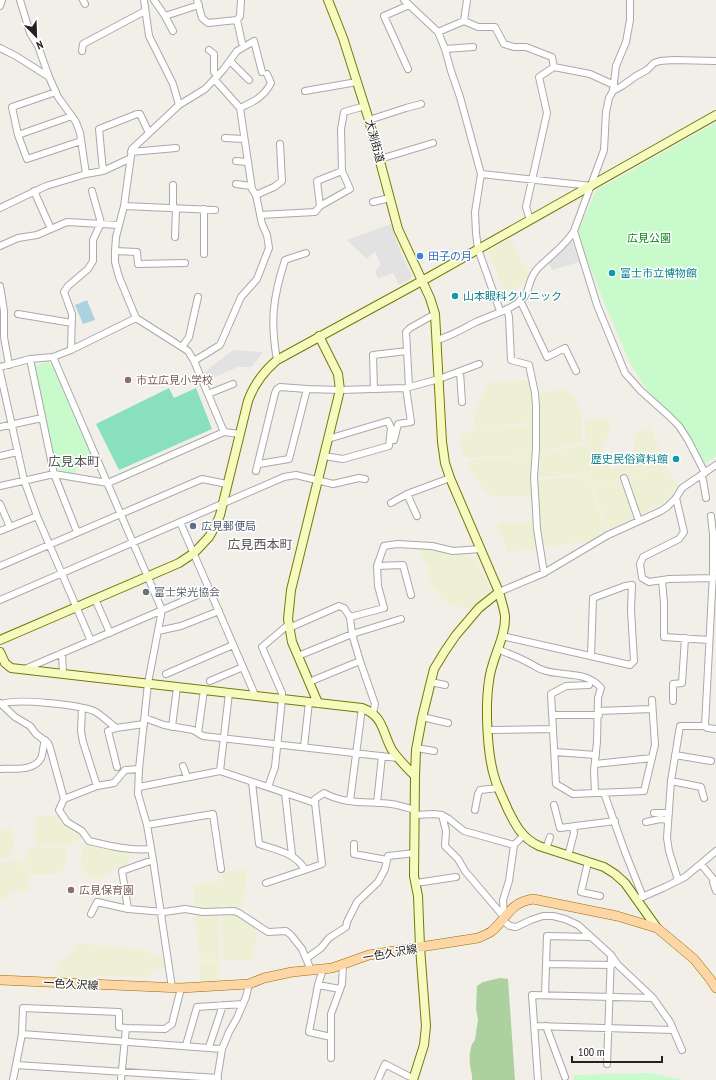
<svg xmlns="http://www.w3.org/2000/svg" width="716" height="1080" font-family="'PT Sans Narrow','Noto Sans JP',sans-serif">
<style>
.farmland{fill:#eef0d5}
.forest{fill:#add19e}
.park{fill:#c8facc}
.pitch{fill:#88e0be}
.parking{fill:#e2e2e2}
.water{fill:#aad3df}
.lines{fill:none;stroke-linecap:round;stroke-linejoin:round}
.street-casing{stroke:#a9a9a9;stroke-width:8}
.secondary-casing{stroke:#707d05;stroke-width:10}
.primary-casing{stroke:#a06b00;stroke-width:10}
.street{stroke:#fff;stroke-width:6}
.secondary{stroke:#f7fabf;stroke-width:8}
.primary{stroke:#fcd6a4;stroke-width:9}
.shop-dot{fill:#3f7fe0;stroke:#fff;stroke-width:1.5}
.culture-dot{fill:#0f9aa8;stroke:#fff;stroke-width:1.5}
.education-dot{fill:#8d6e63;stroke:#fff;stroke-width:1.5}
.service-dot{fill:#5c6f8a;stroke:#fff;stroke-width:1.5}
.worship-dot{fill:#6b7280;stroke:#fff;stroke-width:1.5}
.labels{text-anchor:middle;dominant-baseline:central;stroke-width:3;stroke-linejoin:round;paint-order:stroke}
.street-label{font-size:11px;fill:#222;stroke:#fff}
.park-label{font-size:11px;fill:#0c8416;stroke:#fff}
.shop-label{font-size:11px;fill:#366cbe;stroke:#fff;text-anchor:start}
.culture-label{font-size:11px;fill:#0d838f;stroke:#fff;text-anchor:start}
.education-label{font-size:11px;fill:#785e54;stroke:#fff;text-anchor:start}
.service-label{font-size:11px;fill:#4e5e75;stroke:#fff;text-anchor:start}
.worship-label{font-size:11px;fill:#5b616d;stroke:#fff;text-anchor:start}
.quarter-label{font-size:13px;fill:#555;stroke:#fff}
</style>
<rect width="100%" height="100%" fill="#f2efe9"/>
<path class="farmland" d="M 511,239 L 522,262 L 530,273 L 525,285 L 504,293 L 488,250 Z
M 529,380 L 534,423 L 475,427 L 473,416 L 489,382 Z
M 563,389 L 575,398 L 581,410 L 582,418 L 582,442 L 538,453 L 537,392 Z
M 609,418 L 610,434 L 603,444 L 604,460 L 612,469 L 631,464 L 636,434 L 650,426 L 666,465 L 592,487 L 584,476 L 588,461 L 583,475 L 537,477 L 538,454 L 591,443 L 592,453 L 589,458 L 593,453 L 591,442 L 585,441 L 585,420 Z
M 534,425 L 534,455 L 468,458 L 464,457 L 461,450 L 459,442 L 463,434 L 477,428 Z
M 534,456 L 533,497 L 503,497 L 486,494 L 468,464 L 469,460 Z
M 666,466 L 678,486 L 666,502 L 609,531 L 592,487 Z
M 583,476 L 591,487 L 607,532 L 588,542 L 542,547 L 538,525 L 537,480 Z
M 533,521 L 537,549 L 508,552 L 497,523 Z
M 419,548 L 474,556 L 491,590 L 470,610 L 445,602 L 429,581 L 428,563 L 422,562 Z
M 36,816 L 52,816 L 63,817 L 84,836 L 68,845 L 35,845 Z
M 11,826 L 14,841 L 11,857 L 0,859 L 0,830 Z
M 91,844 L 130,853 L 128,865 L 118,868 L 98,880 L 89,878 L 81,865 L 81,855 L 83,845 Z
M 30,847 L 68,847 L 66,852 L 65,865 L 63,869 L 58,874 L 30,874 L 28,868 L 24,867 L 24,859 Z
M 22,859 L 23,869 L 27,869 L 29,875 L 28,891 L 10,892 L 8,899 L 0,900 L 0,863 Z
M 243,868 L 248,869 L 242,908 L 231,908 L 229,905 L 221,905 L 220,908 L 195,907 L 194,885 L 218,881 L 223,879 L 222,872 Z
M 222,913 L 234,913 L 257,927 L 256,941 L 255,948 L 253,949 L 253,958 L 242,961 L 223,960 Z
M 195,914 L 219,914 L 219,959 L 199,959 Z
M 76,943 L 148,950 L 149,953 L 152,953 L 153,956 L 164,955 L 164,968 L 158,969 L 146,977 L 97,976 L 96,979 L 56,978 L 57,963 L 63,960 L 71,954 Z
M 219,961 L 220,980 L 200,981 L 200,962 Z"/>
<path class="forest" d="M 500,978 L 508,979 L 515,1080 L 472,1080 C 473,1074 470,1070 470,1064 C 469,1057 470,1045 475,1040 L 478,1019 L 476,1009 L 477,986 L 483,982 Z"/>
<path class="park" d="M 716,123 L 716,456 L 703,465 L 691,439 L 681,424 L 647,390 L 631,365 L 606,307 L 577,235 L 596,190 C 637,169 675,144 716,123 Z
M 48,362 L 53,364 L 94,461 L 75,469 L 77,475 L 57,471 L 55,470 L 33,369 L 35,365 Z
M 649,1073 L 684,1080 L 573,1080 L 574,1075 Z"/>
<path class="pitch" d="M 169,388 L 174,398 L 196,388 L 212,429 L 119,470 L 96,424 Z"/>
<path class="parking" d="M 391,224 L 400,251 L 412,275 L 411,279 L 399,285 L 393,273 L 378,279 L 375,271 L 381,265 L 375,251 L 367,259 L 347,240 Z
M 570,235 L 579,262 L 552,270 L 548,262 Z
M 233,350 L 263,352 L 251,367 L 238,367 L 205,381 L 202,374 Z"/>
<path class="water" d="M 87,300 L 95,320 L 83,324 L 75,305 Z"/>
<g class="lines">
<g class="street-casing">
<path id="street" d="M 20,0 L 30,33 L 38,46 L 49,77 L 58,97 L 76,122 L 80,133 L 86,174
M 83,0 L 85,4
M 144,0 L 149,36 L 173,84 L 179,105
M 154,0 L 165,16 L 199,5
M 197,0 L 202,18 L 208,23 L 237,20 L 240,16 L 241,0
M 404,0 L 438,32 L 445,49 L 451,71 L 460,97 L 481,174 L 475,212 L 476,233 L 478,249 L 500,311
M 0,6 L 2,0
M 165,16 L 173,31
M 237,20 L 242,43
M 464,21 L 478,27 L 495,27 L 504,44 L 514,47 L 526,47 L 552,57 L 554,67 L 590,74 L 614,85
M 438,32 L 464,21 L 467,0
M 0,48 L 16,56 L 49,77
M 445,49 L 473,47
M 209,50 L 214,54 L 214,72 L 218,76
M 82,51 L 83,44 L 145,11
M 230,61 L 249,80
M 408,69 L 384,16 L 409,5
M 215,80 L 240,108 C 253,102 264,97 271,83 L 267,74
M 305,91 L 357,82
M 613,91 L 622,86 L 636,76 L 647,70 L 654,63 L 660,61 L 673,60 L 716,61
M 56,92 L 12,107 L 18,135 L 27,159 L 81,141
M 369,120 L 406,108 L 421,104
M 18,135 L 72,116
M 225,138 L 244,139
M 131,152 L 176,148
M 380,159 L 433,143
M 236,161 L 247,162
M 103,171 L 99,129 L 137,114 L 140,114 L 149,133
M 481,174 L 592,186
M 236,184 L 251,186
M 34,191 L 51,229
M 256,195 L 274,187 L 282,181 L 280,144
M 373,202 L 390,198
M 124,206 L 215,210
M 320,206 L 317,181 L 342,171
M 0,208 L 46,186 L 86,174 L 103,171 L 129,159
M 173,208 L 173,185
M 260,215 L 315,212 L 320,206 L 350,189 L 342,171 L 341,129 L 344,112 L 365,106
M 530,220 L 526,207 L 547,113 L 539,77 L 554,67
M 574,231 L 597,305 L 625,373 L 641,391 L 669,416 L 679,426 L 688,440 L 705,473
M 175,237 L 176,208
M 0,246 L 18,238 L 37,235 L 67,222 L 119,225
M 115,251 L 137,252 L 138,264 L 185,263
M 204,254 L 204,209
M 0,286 L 4,311 L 4,337 L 9,365
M 520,300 L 547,357 L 565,348 L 576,371
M 507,309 L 509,317 L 511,360 L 529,365 L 535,393 L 536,406 L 536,449 L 534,477 L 536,510 L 537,529 L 544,573
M 18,314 L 72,323
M 437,340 C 454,335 462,329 476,322 C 491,315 515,309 525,296 C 531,286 528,279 538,268 C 550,256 565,246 574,231 L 604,150 L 606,112 L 609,98 L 613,91 L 616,66 L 626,42 L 630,20 L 630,0
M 182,347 L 189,337 L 198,297
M 71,350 L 72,314 L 64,292 L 68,286 L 88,269 L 93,261 L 93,240 L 101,223 L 92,191
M 53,357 L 162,610 L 148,683 L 139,769 L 138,794 L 147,825 L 153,860 L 172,988
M 30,359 L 54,474 L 77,532
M 277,360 C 270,321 273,297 285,260 L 306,253
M 194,361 L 220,345 L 241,297 L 257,279 L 269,248 L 267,235 L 262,224 L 256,195 L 252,189 L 240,108
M 0,367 L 30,359 L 53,357 L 71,350 L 136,318
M 0,372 L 24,480 L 37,516 L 91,641
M 460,372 L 462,402
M 409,387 L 406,332 L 410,328 L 435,314
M 374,389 L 373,355 L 407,351
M 208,394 L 233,384
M 0,427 L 42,418
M 224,432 L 194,361 L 188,351 L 136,318 L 119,277 L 115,262 L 115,251 L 116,237 L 124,206 L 132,149 L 179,105 L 205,89 L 223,70 L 237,51 L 254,41 L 262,72
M 394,440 L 398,424 L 411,422 L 406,388
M 0,456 L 17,452
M 324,456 L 343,459 L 389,446 L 391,428 L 388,421 L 328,439
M 259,464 L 289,459 L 307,389
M 256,471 L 275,393 L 277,389 L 280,387 L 307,389 L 340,390 L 406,388 L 439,379 L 479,364
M 701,475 L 703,480 L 706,498
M 624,478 L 639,521
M 0,486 L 54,474 L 108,483 L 224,432 L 240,434
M 407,494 L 417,516
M 676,498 L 684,532 L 679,539 L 643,557 L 640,564 L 642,578 L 649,582 L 669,579 L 713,578
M 391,503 L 407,494 L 450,478
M 0,504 L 10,527
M 711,516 L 713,534
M 180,522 L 255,695
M 0,531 L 37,516
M 0,566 L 202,479 L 227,484
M 377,566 L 384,546 L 397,544 L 432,546 L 453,551 L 481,549
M 662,581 L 664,603 L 664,637 L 709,640
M 499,592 L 544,573 L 608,535 L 661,511 L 667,507 L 676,498 L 682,488 L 716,465
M 95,599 L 110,633
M 0,600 L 284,477 L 296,475 L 333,484 L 359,478 L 365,479
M 350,617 L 384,608 L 378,586 L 377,566 L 403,565 L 411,595
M 289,628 L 339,606 L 344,608 L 350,617 L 352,634 L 360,661 L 375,704 L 373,713
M 158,631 L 181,626 L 219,611
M 502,636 L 630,665 L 634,661 L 631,610 L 632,585 L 625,586 L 593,598 L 591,656
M 498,649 C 508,654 519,657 529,663 C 534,665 538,669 543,670 C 562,677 586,670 601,688 L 598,698 L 597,742 L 594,770 L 595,793
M 62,653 L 63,674
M 298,656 L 352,634 L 401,619
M 25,669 L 209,590
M 166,674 L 233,645
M 210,681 L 243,667
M 309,682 L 360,661
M 431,682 L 445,685
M 589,685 L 566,686 L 551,694 L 556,784 L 573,794 L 644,791 L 655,745 L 652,700
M 673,701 L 673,684 L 682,683 L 685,638
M 0,703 L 15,717 L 30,726 L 36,734 L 48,743 L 50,748 L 64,799 L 59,810 L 67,822 L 82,831 L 89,841 C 110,846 130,851 151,849
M 2,704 C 17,698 79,705 94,711 C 99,713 111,724 116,728
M 598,711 L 652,709
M 552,715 L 599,715
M 422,717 L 448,723
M 145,718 L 164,725 L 193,730 L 203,736 L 398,758
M 705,726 L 707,728 L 716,729
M 172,727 L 177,687
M 488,730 L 553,729
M 198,733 L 204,690
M 304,747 L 309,702
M 417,748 L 434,751
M 555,752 L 596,755
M 675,755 L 711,761
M 595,764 L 652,758
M 183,766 L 187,777
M 117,767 L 108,731 L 116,728 L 144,724
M 0,769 C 12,768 34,772 41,758 C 43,755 43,745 45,740
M 220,771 L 229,693
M 671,781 L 701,787 L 704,798
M 252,782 L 259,844 C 277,850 296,853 305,870 L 322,864 L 315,803 L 315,799 L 324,793 C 345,805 369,801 391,804 C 399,805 408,808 415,810
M 97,786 L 114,783 L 125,770 L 139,769
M 139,787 L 220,771 L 315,803
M 268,787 L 275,767 L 282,699 L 282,693 L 262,647 L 289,624
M 285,793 L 292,855
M 604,793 L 625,852 L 643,897
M 64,799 L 97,786 L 83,742 L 81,731 L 82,708
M 350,801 L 362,708
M 377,803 L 382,756
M 554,805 L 560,828 L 615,821
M 475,810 L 478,794 L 480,790 L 499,788
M 654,813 L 669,813
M 415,815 L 434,814 L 442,815 L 449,819 L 464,831 L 514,845 L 524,835
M 442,815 L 446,831 L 445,846 L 458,859 L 465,871 L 504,917
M 646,822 L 660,819 L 668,820
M 147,825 L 213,814 L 221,869
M 354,844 L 354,854 L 387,860 L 388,856 L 415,853
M 546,849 L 550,837
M 568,856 L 574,833 L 573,827
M 588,862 L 581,892 L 600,896
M 701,864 L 714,880 L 713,882 L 716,891
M 678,880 L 669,851 L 667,838 L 671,781 L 680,726 L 705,726 L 713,573 L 713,534 L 716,534
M 266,883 L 305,870
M 416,883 L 456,877
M 640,898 L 665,887 L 685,877 L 716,851
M 128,909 L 122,871 L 153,860
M 91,914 L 97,902 L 128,909 L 164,912 L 185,909 L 203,912 L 234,911 L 239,913 L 268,932 L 286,931 L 291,935 L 302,949 L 311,970
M 504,917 L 503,900 L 509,881 L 514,845
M 502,920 L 510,926 L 516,927 L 531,920 L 543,916 L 553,916 L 565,919 L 578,925 L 611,955 L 618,965 L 653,998 L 670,1022 L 682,1050
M 307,958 L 321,948 L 329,938 L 346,927 L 347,922 L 357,902 L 378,882 L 385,869 L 387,860
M 547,964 L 612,965
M 323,969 L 318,985 L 309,1032 L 331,1037
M 318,985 L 340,989
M 545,995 L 547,936 L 591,937
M 535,1026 L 673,1030
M 546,1026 L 565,1077
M 22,1034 L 222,1049
M 186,1045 L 197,1007 L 243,1004
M 209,1047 L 223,1005
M 331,1058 L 331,1014 L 342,984 L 343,964
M 607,1064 L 611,955
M 16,1065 L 218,1078
M 13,1080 L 22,1034 L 23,1008 L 119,1012 L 119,1027 L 126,1028
M 121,1080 L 126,1028 L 165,1029 L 172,1024 L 181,988
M 217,1080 L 222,1049 L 229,1032 L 237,1018 L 246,997 L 249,984
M 378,1080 L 385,1064 L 414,1079
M 538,1080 L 532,995 L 653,998"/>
</g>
<g class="secondary-casing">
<path id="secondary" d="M 328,0 L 343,38 L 369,120 L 398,229 L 430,298 L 435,314 L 442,442 L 445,463 L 450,478 L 499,592 C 501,600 504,608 505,616 C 506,638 491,659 489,681 C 485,706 487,755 495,779 C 498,789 504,800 508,810 C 516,826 522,838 539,846 L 604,867 L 615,874 L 625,883 L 657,928
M 0,640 L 179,563 L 194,553 L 209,537 L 216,525 L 220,515 L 248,401 C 254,384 263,372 277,360 L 429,277 L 716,115
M 0,652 L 5,663 L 11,668 L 362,708 C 384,716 382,732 392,750 C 399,760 407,768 415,776
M 318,703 L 292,642 L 288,619 L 291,590 L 340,390 L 338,374 L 319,336
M 413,1080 L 424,1045 L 426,1026 L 420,947 L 418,896 L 414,876 L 415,776 L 416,750 L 422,718 L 434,669 L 445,651 L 456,635 L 479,608 L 499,592"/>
</g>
<g class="primary-casing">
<path id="primary" d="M 0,980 L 181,988 L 249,984 L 264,978 L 292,972 L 332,968 L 369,955 L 478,938 C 483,936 488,934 492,931 C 508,917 509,903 533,899 L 617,916 L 657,928 L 694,959 L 710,979 L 716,988"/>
</g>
<use href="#street" class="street"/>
<use href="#secondary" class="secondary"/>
<use href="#primary" class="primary"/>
</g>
<circle class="shop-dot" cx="420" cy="256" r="4"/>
<g class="culture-dot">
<circle cx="612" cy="273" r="4"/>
<circle cx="455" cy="296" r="4"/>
<circle cx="676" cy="459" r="4"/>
</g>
<g class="education-dot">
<circle cx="128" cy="380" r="4"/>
<circle cx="71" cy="890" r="4"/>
</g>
<circle class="service-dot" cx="193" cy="526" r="4"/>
<circle class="worship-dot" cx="146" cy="592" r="4"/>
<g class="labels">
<g class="street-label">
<text transform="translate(375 141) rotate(75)">大渕街道</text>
<text transform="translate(390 953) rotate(-10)">一色久沢線</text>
<text transform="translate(71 984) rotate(3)">一色久沢線</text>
</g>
<g class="park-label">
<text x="649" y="238">広見公園</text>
</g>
<g class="shop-label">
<text x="428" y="256">田子の月</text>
</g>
<g class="culture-label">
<text x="620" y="273">富士市立博物館</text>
<text x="463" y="296">山本眼科クリニック</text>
<text x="668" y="459" text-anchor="end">歴史民俗資料館</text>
</g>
<g class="education-label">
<text x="136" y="380">市立広見小学校</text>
<text x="79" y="890">広見保育園</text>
</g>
<g class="service-label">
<text x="201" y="526">広見郵便局</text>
</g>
<g class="worship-label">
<text x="154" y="592">富士栄光協会</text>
</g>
<g class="quarter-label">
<text x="74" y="461">広見本町</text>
<text x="260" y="544">広見西本町</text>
</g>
</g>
<g transform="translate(36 36) rotate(157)" stroke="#ffffff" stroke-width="3" paint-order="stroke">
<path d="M0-3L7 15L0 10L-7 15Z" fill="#222222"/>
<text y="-6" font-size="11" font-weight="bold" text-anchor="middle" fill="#222222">N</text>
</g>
<path d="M572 1056v6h90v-6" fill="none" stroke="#222222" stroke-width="2"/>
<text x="578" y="1056" font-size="12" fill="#222222" stroke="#ffffff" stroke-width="3" paint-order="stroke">100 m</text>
</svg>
